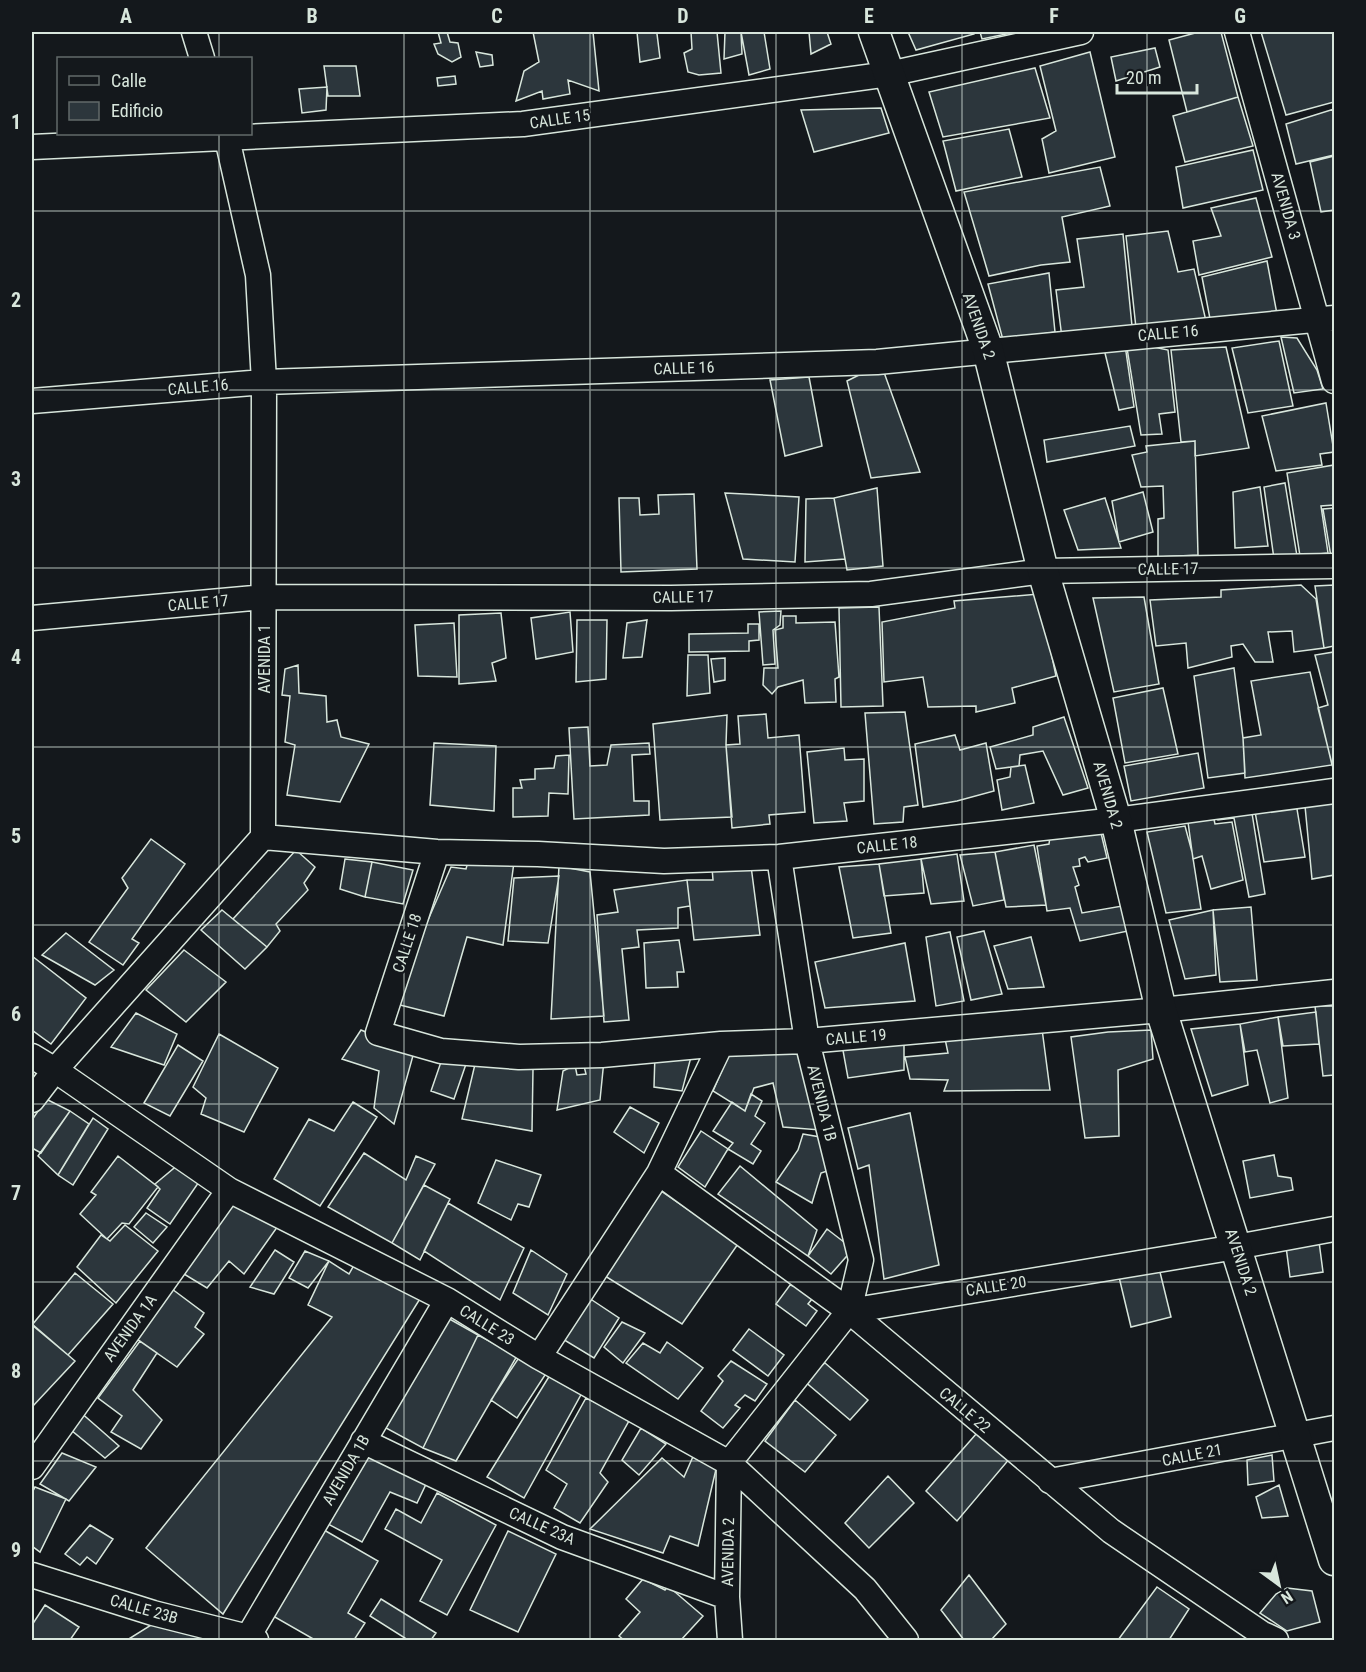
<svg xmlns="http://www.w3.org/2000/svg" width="1366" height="1672" font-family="'Roboto Condensed',sans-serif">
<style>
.building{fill:#2c363c;stroke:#d8e6dc;stroke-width:1.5}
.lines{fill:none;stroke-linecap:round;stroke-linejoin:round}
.minor-casing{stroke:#d8e6dc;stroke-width:27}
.tertiary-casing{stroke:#d8e6dc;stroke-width:33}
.minor{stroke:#14181c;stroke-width:24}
.tertiary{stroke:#14181c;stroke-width:30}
.grid{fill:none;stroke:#d8e6dc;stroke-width:1.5;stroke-opacity:0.55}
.labels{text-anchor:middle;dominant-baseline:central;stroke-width:4.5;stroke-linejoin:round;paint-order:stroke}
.street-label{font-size:16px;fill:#d8e6dc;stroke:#14181c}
.neatline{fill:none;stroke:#d8e6dc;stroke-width:2}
.grid-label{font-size:20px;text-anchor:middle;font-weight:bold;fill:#d8e6dc}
</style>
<rect width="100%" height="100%" fill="#14181c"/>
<path class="building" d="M 438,32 L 447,32 L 450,42 L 458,43 L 461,57 L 452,62 L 438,54 L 434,44 L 441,43 Z
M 533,32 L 593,32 L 599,91 L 568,80 L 570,94 L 543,99 L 542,91 L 516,101 L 524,71 L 539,62 Z
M 637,32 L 654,32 L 657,34 L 660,58 L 640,62 Z
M 691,32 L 717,32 L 721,73 L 699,75 L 688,72 L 684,53 L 692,49 Z
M 725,32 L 741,32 L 742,54 L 724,59 Z
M 741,32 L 764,32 L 770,69 L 749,75 Z
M 809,32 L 827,32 L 831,44 L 811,54 Z
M 908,32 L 974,32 L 974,34 L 916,50 Z
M 980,32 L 1016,32 L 982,39 Z
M 1199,32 L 1221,32 L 1238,97 L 1187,112 L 1169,40 Z
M 1261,32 L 1334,32 L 1334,102 L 1286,115 Z
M 1155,48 L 1160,67 L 1116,81 L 1111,57 Z
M 476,52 L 492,55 L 493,65 L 480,67 Z
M 1090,52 L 1115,157 L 1049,173 L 1042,139 L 1056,131 L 1040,66 Z
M 324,66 L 356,66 L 360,96 L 328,96 Z
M 1035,68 L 1050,118 L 943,137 L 929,92 Z
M 455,76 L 456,84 L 438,86 L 437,78 Z
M 327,87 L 326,110 L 302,113 L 299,89 Z
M 1238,97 L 1253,146 L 1185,162 L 1173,116 Z
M 881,108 L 889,133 L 814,152 L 801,110 Z
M 1334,109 L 1334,155 L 1296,164 L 1286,124 Z
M 1009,129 L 1022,177 L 956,191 L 943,141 Z
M 1253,150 L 1263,190 L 1183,208 L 1176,167 Z
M 1334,156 L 1334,210 L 1321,212 L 1310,162 Z
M 1100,167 L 1110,206 L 1062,217 L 1070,262 L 1041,265 L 989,276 L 964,192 Z
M 1256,198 L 1272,257 L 1199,275 L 1193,241 L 1221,236 L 1211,208 Z
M 1168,231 L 1178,272 L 1194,269 L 1206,321 L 1136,328 L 1126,236 Z
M 1123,234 L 1132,326 L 1062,338 L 1056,290 L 1084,287 L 1077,239 Z
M 1267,261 L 1277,314 L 1211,324 L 1202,277 Z
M 1049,273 L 1055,332 L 1003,340 L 988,284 Z
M 1281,337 L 1297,338 L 1317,370 L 1323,389 L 1294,393 Z
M 1279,341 L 1293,406 L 1248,413 L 1232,348 Z
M 1125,345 L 1134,407 L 1119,410 L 1104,349 Z
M 1149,346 L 1168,350 L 1175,412 L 1159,414 L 1162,434 L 1141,435 L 1127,348 Z
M 1226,347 L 1249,448 L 1195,456 L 1195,441 L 1181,442 L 1171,350 Z
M 881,364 L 920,472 L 871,478 L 847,381 Z
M 809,377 L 822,446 L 785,456 L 770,380 Z
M 1326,403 L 1334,452 L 1320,454 L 1322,465 L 1276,471 L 1262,416 Z
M 1130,426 L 1135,446 L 1047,462 L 1044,440 Z
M 1195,441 L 1198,555 L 1158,557 L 1158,519 L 1164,518 L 1163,486 L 1141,487 L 1132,455 L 1147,452 L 1146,446 Z
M 1334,465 L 1334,505 L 1321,506 L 1328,553 L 1300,556 L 1287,473 Z
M 1285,483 L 1297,556 L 1274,559 L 1264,487 Z
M 1260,487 L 1268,546 L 1235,548 L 1233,492 Z
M 877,488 L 883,566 L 847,570 L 834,498 Z
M 1143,492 L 1153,532 L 1119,542 L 1112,501 Z
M 725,493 L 799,497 L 795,562 L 743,559 Z
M 694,494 L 697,569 L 621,572 L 619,498 L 639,498 L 640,515 L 659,514 L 658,495 Z
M 834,498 L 845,559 L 805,562 L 806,499 Z
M 1105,498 L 1121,548 L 1078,550 L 1064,510 Z
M 1334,508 L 1334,557 L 1331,557 L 1323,509 Z
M 1301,585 L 1316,599 L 1324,648 L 1294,652 L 1292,631 L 1268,632 L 1273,662 L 1255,662 L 1243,644 L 1231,646 L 1232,657 L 1188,668 L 1186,643 L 1156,646 L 1150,600 L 1221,597 L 1221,590 Z
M 1334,585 L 1334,646 L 1324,648 L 1315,586 Z
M 1039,594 L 1056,676 L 1012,688 L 1015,703 L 976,712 L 976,706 L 928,707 L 923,677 L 884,682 L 882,622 L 955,608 L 954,601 Z
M 1144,597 L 1159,684 L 1114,692 L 1093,598 Z
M 879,607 L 883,706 L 841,707 L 839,608 Z
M 781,611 L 780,625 L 773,630 L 775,664 L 763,665 L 759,612 Z
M 570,612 L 573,652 L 536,659 L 531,618 Z
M 501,613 L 506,658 L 492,663 L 496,681 L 459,684 L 459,615 Z
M 783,616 L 796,616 L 796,623 L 835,622 L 839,677 L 835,679 L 836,702 L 805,703 L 803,680 L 778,687 L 772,694 L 763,685 L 764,668 L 778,668 L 775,630 L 783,628 Z
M 577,620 L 607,620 L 606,679 L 576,682 Z
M 647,620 L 642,657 L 623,658 L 627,623 Z
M 454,623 L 457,677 L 418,676 L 415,625 Z
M 748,624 L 759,624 L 759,640 L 749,641 L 749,651 L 689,652 L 689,634 L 748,633 Z
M 1334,652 L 1334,772 L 1318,708 L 1328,705 L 1315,655 Z
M 688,655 L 708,655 L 710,693 L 687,696 Z
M 725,658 L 725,680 L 714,682 L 711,659 Z
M 298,665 L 299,693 L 326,696 L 327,722 L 337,720 L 341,737 L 369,744 L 340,802 L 287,795 L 295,745 L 285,742 L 290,696 L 282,695 L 285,669 Z
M 1234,668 L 1243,738 L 1245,773 L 1208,778 L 1194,676 Z
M 1310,672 L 1332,765 L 1245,778 L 1243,738 L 1261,735 L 1251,681 Z
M 1163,688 L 1178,754 L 1125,763 L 1113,698 Z
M 905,712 L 918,805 L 904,807 L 903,822 L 874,824 L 865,713 Z
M 766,714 L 768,738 L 799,735 L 805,812 L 769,815 L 770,824 L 732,828 L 726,745 L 740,744 L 738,716 Z
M 727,715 L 726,745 L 732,817 L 660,820 L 653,724 Z
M 1064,717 L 1088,788 L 1063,795 L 1043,751 L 1020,755 L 1019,766 L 996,769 L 990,747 L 1033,735 L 1033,727 Z
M 588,727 L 590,766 L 607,765 L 611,745 L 649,743 L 650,754 L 632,755 L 634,801 L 649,801 L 649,815 L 574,819 L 569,728 Z
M 955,735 L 960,750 L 986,743 L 994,791 L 957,801 L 923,807 L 915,744 Z
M 434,743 L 496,746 L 494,811 L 430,805 Z
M 844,748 L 845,760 L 864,759 L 864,801 L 844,803 L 847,821 L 814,823 L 807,752 Z
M 1198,753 L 1204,788 L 1131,801 L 1124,766 Z
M 569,755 L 568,794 L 549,793 L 548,816 L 513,817 L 513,788 L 522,788 L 520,780 L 535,779 L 535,769 L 554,768 L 556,756 Z
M 1025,765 L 1034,803 L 1002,810 L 997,780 L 1010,777 L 1011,767 Z
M 1334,802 L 1334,875 L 1312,879 L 1305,806 Z
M 1296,803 L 1305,857 L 1264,862 L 1254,806 Z
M 1251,807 L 1265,894 L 1249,897 L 1234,818 L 1218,820 L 1218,811 Z
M 1213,815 L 1215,824 L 1232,822 L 1243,880 L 1211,889 L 1202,856 L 1193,859 L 1188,822 Z
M 1185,826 L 1192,852 L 1201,909 L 1166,913 L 1147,832 Z
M 1101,833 L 1107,858 L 1088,862 L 1085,857 L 1079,859 L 1080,866 L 1073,867 L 1079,885 L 1075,887 L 1082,913 L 1122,906 L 1128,931 L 1080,941 L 1070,908 L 1047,911 L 1037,846 L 1049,844 L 1050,836 Z
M 151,839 L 185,864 L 132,939 L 139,943 L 123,965 L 89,942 L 128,888 L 122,878 Z
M 1034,845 L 1046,905 L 1006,907 L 995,852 Z
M 296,850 L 315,867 L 304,883 L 308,890 L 276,924 L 280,931 L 267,947 L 233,919 Z
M 995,852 L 1004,900 L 973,906 L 960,855 Z
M 957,854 L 964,901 L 931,904 L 921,859 Z
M 469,858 L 514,862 L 503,945 L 467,937 L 444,1016 L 392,1003 L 451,867 L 466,869 Z
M 345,859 L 372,862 L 365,897 L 340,889 Z
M 921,859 L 924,893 L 884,896 L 879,864 Z
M 372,862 L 413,870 L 403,904 L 365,897 Z
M 879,864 L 891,933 L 853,938 L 839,867 Z
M 559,866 L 590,872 L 604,1016 L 551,1019 Z
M 751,866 L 760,935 L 694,940 L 687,880 L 713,880 L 712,868 Z
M 559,876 L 548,943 L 508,941 L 514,878 Z
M 687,880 L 690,906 L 678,908 L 678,928 L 637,930 L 639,947 L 622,949 L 629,1020 L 604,1022 L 597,915 L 618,912 L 614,890 Z
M 1251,907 L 1257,980 L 1220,982 L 1213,910 Z
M 222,910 L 267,947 L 245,969 L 201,930 Z
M 1213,910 L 1216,975 L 1185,979 L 1169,920 Z
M 984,931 L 1002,994 L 971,1000 L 957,937 Z
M 950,932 L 964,1001 L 936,1006 L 926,937 Z
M 66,933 L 114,970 L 95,985 L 42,955 Z
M 1031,937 L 1044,987 L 1008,989 L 994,946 Z
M 679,940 L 684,972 L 677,972 L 678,987 L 646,988 L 644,943 Z
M 905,943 L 915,1001 L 825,1008 L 815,962 Z
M 184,950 L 226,982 L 186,1022 L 146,990 Z
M 32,956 L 86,998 L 51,1044 L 32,1030 Z
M 1315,1006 L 1334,1006 L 1334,1075 L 1323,1076 Z
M 1316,1012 L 1319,1044 L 1283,1046 L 1278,1017 Z
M 136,1013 L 177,1034 L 164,1065 L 111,1047 Z
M 1278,1017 L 1288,1098 L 1270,1103 L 1257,1050 L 1245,1052 L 1240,1024 Z
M 1240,1024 L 1248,1085 L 1212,1096 L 1191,1029 Z
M 1042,1029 L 1050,1090 L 944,1091 L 948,1080 L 910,1079 L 905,1057 L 948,1053 L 944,1034 Z
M 361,1030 L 414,1052 L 394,1124 L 374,1108 L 379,1071 L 342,1059 Z
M 1151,1030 L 1153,1059 L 1118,1070 L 1119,1136 L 1085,1138 L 1071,1037 L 1108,1032 Z
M 219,1034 L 278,1068 L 244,1132 L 201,1114 L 206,1098 L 193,1087 Z
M 904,1039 L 904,1070 L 848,1078 L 842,1045 Z
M 178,1045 L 203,1061 L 170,1116 L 144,1103 Z
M 732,1047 L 801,1051 L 820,1130 L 783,1127 L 773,1083 L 754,1088 L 745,1111 L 713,1091 Z
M 655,1053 L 691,1057 L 682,1091 L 654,1087 Z
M 442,1059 L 466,1064 L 454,1099 L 431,1091 Z
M 476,1060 L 500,1061 L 500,1068 L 533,1069 L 532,1131 L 462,1119 Z
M 604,1060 L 600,1100 L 557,1110 L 563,1071 L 575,1065 L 577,1075 L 586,1074 L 583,1062 Z
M 751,1094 L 762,1101 L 755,1116 L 765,1123 L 751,1144 L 761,1151 L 753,1164 L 728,1149 L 733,1143 L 713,1131 L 732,1102 L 745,1111 Z
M 46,1099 L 70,1111 L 41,1153 L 32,1148 L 32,1120 Z
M 353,1102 L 377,1117 L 320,1206 L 274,1179 L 309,1119 L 334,1131 Z
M 630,1107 L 659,1123 L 644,1153 L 614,1132 Z
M 70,1111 L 89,1124 L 58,1175 L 38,1156 Z
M 910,1113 L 939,1265 L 884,1279 L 869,1165 L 858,1169 L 848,1128 Z
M 93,1118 L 108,1129 L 73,1185 L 58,1175 Z
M 701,1131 L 728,1149 L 705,1187 L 678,1167 Z
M 803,1134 L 820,1137 L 833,1169 L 821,1173 L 812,1203 L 776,1182 L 798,1150 Z
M 364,1153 L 406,1180 L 416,1156 L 435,1164 L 392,1243 L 328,1207 Z
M 1274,1155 L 1278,1176 L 1291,1178 L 1293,1190 L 1250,1198 L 1243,1161 Z
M 118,1156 L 158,1187 L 129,1224 L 122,1223 L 107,1239 L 80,1214 L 96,1195 L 91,1192 Z
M 496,1160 L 541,1175 L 529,1207 L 518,1204 L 511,1220 L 478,1203 Z
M 179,1164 L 201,1179 L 170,1224 L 147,1208 L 160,1189 L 155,1184 Z
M 740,1166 L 817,1230 L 808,1256 L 718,1194 Z
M 424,1185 L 450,1199 L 420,1260 L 392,1243 Z
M 661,1191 L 738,1244 L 682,1324 L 605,1276 Z
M 229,1194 L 278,1226 L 244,1274 L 229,1261 L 207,1288 L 179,1271 Z
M 448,1203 L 524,1248 L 500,1300 L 424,1251 Z
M 146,1213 L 167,1227 L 153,1243 L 134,1227 Z
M 125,1225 L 158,1251 L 116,1303 L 77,1267 L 101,1235 L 110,1241 Z
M 827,1229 L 853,1249 L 831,1274 L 808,1256 Z
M 1318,1234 L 1323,1272 L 1290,1277 L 1285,1239 Z
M 275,1250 L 294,1262 L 274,1294 L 250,1287 Z
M 531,1250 L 567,1274 L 548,1315 L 513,1293 Z
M 305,1251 L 329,1261 L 308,1288 L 289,1278 Z
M 358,1258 L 423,1294 L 223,1614 L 146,1548 L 332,1317 L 308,1305 L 329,1261 L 349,1274 Z
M 1159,1268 L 1171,1317 L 1131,1327 L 1119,1277 Z
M 75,1273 L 113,1304 L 68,1355 L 32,1325 Z
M 790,1285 L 817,1293 L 808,1304 L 817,1311 L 806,1326 L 776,1304 Z
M 172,1289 L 204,1313 L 195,1327 L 204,1334 L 177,1367 L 134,1337 Z
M 589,1298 L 619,1318 L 594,1358 L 561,1338 Z
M 446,1317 L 478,1335 L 423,1448 L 386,1428 Z
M 622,1322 L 645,1333 L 623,1363 L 604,1347 Z
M 32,1324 L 75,1361 L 33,1406 L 32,1404 Z
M 749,1329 L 784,1355 L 768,1376 L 733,1350 Z
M 478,1335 L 517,1356 L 456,1461 L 423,1448 Z
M 140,1341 L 157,1353 L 133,1390 L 162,1420 L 141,1449 L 111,1432 L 122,1416 L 98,1398 Z
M 667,1342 L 703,1368 L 678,1399 L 626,1363 L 643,1343 L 660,1353 Z
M 520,1356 L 547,1372 L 517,1418 L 491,1400 Z
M 731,1361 L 767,1384 L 755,1401 L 745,1395 L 735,1405 L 740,1408 L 723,1428 L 701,1411 L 723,1381 L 718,1376 Z
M 825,1363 L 868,1400 L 850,1420 L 803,1380 Z
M 550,1375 L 583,1391 L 524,1498 L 487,1477 Z
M 586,1398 L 630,1419 L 600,1473 L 608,1482 L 580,1523 L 554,1508 L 567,1484 L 546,1470 Z
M 795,1400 L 836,1435 L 805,1472 L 765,1441 Z
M 79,1411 L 119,1446 L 105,1458 L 71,1430 Z
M 641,1428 L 666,1444 L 639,1475 L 622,1460 Z
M 977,1433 L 1011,1457 L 957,1521 L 926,1491 Z
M 372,1451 L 428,1480 L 417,1503 L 390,1492 L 362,1542 L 328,1524 Z
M 695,1452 L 717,1465 L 698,1546 L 670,1536 L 663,1553 L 590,1529 L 662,1458 L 684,1477 Z
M 62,1453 L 96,1467 L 69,1501 L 40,1484 Z
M 1272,1455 L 1274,1481 L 1248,1485 L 1247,1460 Z
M 888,1476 L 914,1503 L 869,1548 L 845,1523 Z
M 1279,1485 L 1288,1516 L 1262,1518 L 1256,1497 Z
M 35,1487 L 66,1499 L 40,1552 L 32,1546 L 32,1493 Z
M 437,1493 L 496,1525 L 447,1615 L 420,1601 L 442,1560 L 385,1529 L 396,1509 L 421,1523 Z
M 90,1525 L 113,1539 L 96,1564 L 87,1557 L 80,1565 L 65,1554 Z
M 324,1530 L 378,1561 L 348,1613 L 365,1623 L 354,1640 L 315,1640 L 273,1616 Z
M 508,1531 L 556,1554 L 518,1632 L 470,1610 Z
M 969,1575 L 1006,1624 L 991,1640 L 964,1640 L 941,1610 Z
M 643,1579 L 665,1590 L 668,1586 L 703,1616 L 681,1640 L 624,1640 L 619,1636 L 640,1612 L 626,1599 Z
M 1157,1587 L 1189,1609 L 1169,1640 L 1118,1640 Z
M 1287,1588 L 1312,1591 L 1320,1622 L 1287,1631 L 1260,1613 L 1276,1594 Z
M 381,1599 L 436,1633 L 431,1640 L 404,1640 L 405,1638 L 370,1616 Z
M 45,1605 L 79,1627 L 70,1640 L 32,1640 L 32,1625 Z
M 159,1620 L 204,1636 L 205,1640 L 127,1640 Z"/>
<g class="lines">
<g class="minor-casing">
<path id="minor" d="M 194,32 L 202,58
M 1237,32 L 1334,381
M 32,147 L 523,124 L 889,74 L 1081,32
M 32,401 L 264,382 L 877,362 L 1334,318
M 32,618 L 264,597 L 671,598 L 871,594 L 1043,571 L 1334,566
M 263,837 L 437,852 L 538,854 L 664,861 L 779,857 L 1116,820 L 1334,791
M 437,852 L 378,1033 L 441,1051 L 519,1057 L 602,1055 L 721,1044 L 807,1041 L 1161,1010 L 1334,992
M 779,857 L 807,1041 L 861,1260 L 849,1311
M 32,1056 L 55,1070 L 229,1190 L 447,1300 L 539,1357 L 729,1463 L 865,1589 L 906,1640
M 32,1100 L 55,1070 L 263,837 L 264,382 L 258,275 L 226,134
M 659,1173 L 849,1311 L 1111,1531 L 1261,1633 L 1276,1640
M 539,1357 L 659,1173 L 721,1044
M 363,1441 L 562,1537 L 727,1597
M 32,1467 L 229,1190
M 1050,1481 L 1334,1428
M 32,1575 L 153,1613 L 248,1637 L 256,1640
M 249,1640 L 248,1637 L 447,1300
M 730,1640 L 727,1597 L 729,1463 L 849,1311 L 1236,1247 L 1334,1229"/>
</g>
<g class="tertiary-casing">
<path id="tertiary" d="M 874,32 L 988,350 L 1043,571 L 1116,820 L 1161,1010 L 1334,1560"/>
</g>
<use href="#minor" class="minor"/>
<use href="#tertiary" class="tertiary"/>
</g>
<path class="grid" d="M 219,32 L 219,58M 404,32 L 404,1640M 590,32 L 590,1640M 776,32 L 776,1640M 962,32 L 962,1640M 1147,32 L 1147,1640M 219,134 L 219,1640M 32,211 L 1334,211M 32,390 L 1334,390M 32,568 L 1334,568M 32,747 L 1334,747M 32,925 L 1334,925M 32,1104 L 1334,1104M 32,1282 L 1334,1282M 32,1461 L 1334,1461"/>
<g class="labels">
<g class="street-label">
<text transform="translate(560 119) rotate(-8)">CALLE 15</text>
<text transform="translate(1286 206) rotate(74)">AVENIDA 3</text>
<text transform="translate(979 326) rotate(71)">AVENIDA 2</text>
<text transform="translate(1168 333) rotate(-5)">CALLE 16</text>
<text transform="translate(684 368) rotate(-2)">CALLE 16</text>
<text transform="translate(198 387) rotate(-5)">CALLE 16</text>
<text transform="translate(1168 569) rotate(-1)">CALLE 17</text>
<text transform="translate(683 597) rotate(-1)">CALLE 17</text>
<text transform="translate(198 603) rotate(-5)">CALLE 17</text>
<text transform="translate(264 659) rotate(-90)">AVENIDA 1</text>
<text transform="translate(1108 795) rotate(74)">AVENIDA 2</text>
<text transform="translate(887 845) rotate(-6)">CALLE 18</text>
<text transform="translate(407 943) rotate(-72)">CALLE 18</text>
<text transform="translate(856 1037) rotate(-5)">CALLE 19</text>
<text transform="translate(822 1103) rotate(76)">AVENIDA 1B</text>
<text transform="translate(1241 1262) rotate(72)">AVENIDA 2</text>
<text transform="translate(996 1286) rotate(-9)">CALLE 20</text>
<text transform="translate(487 1325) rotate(32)">CALLE 23</text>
<text transform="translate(130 1328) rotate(-54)">AVENIDA 1A</text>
<text transform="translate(965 1410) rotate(40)">CALLE 22</text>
<text transform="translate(1192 1455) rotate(-11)">CALLE 21</text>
<text transform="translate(346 1470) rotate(-60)">AVENIDA 1B</text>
<text transform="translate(542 1526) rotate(24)">CALLE 23A</text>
<text transform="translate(728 1552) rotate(-89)">AVENIDA 2</text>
<text transform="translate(144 1609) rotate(16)">CALLE 23B</text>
</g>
</g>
<rect width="1366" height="1672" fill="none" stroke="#14181c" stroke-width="66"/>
<rect x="57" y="57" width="195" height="78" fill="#14181c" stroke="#626a69" stroke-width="1.5"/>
<rect x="69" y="76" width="30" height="9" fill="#14181c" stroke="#626a69" stroke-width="1.5"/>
<text x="111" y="87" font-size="18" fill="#d8e6dc">Calle</text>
<rect x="69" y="102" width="30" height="18" fill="#2c363c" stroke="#626a69" stroke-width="1.5"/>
<text x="111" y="117" font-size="18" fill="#d8e6dc">Edificio</text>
<g transform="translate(1279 1585) rotate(147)" stroke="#14181c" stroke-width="4.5" paint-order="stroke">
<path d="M0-4.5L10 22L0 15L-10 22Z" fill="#d8e6dc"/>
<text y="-9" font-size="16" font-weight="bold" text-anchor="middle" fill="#d8e6dc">N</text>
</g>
<path d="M1117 84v9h80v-9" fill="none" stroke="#d8e6dc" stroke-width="3"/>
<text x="1126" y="84" font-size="18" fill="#d8e6dc" stroke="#14181c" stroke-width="4.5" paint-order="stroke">20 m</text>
<rect x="33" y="33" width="1300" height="1606" class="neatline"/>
<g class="grid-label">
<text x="126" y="23">A</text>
<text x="312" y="23">B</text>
<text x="497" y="23">C</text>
<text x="683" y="23">D</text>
<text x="869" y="23">E</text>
<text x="1054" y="23">F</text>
<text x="1240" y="23">G</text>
<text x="16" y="129">1</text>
<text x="16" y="307">2</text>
<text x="16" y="486">3</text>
<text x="16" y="664">4</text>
<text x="16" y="843">5</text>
<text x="16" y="1021">6</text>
<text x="16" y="1200">7</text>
<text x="16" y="1378">8</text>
<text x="16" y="1557">9</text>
</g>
</svg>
